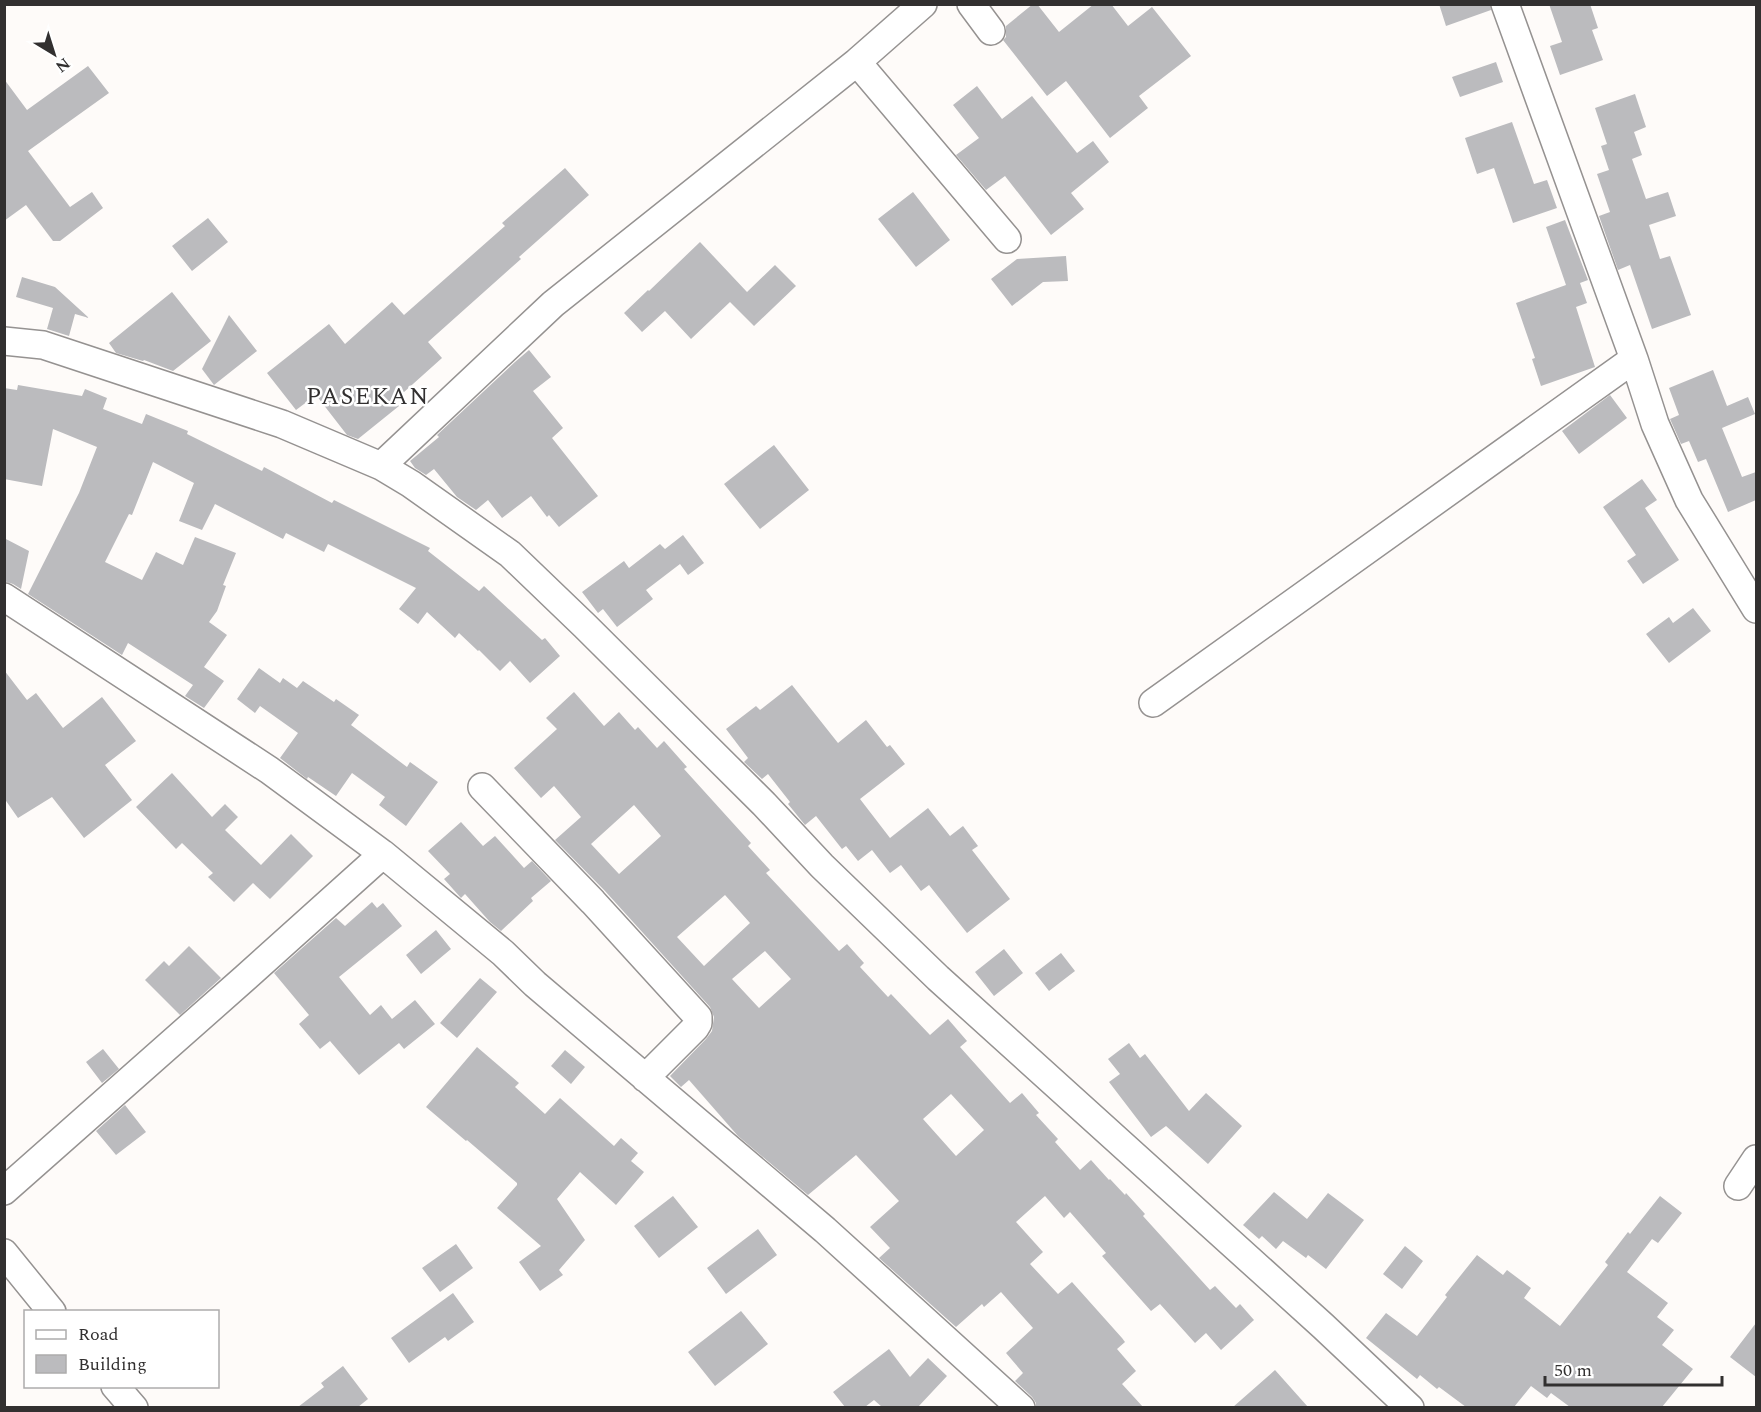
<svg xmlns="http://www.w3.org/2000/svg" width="1761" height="1412" font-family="Spectral,serif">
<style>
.building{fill:#bbbbbe;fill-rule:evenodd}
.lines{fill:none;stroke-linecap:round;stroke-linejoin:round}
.street-casing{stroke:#959291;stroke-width:30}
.street{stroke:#fff;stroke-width:27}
.labels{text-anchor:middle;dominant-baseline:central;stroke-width:5;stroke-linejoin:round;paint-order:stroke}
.quarter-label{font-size:24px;letter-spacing:1.5px;fill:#323030;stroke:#fff}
</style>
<rect width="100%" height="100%" fill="#fefbf9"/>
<path class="building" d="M 1033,4 L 1037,4 L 1059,32 L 1094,4 L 1111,4 L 1128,26 L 1152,7 L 1191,56 L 1139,96 L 1148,108 L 1110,138 L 1066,81 L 1047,96 L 1003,40 L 1006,37 L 1006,26 Z
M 1439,4 L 1490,4 L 1491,10 L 1446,26 Z
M 1549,4 L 1590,4 L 1598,28 L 1592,30 L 1603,60 L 1560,75 L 1550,46 L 1562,42 Z
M 1496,62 L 1503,82 L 1460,97 L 1452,77 Z
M 88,66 L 109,93 L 28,151 L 70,207 L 92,192 L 103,208 L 60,241 L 53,241 L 26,205 L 4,221 L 4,79 L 27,110 Z
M 977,86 L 1002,119 L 1032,96 L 1077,153 L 1093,141 L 1109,162 L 1071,193 L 1084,209 L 1051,235 L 1005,176 L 986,190 L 956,155 L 979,138 L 953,105 Z
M 1635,94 L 1646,127 L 1634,132 L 1642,155 L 1632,159 L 1646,199 L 1668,192 L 1676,216 L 1649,225 L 1660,259 L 1670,256 L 1691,315 L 1652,329 L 1630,265 L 1618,270 L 1599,216 L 1610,212 L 1597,174 L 1609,170 L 1601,146 L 1607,144 L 1595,108 Z
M 1512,122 L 1534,184 L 1547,180 L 1557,208 L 1513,223 L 1494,168 L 1477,174 L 1465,138 Z
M 565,168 L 589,195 L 519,257 L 521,259 L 428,342 L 442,358 L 394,401 L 399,406 L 358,439 L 347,435 L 316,395 L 296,410 L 267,373 L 329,324 L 345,344 L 392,302 L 404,315 L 505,226 L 502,223 Z
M 913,192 L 950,240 L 916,267 L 878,219 Z
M 208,218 L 228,242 L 192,271 L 172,246 Z
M 1565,220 L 1588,280 L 1580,283 L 1587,303 L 1576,307 L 1595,367 L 1541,386 L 1532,359 L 1535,358 L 1516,303 L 1566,285 L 1546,227 Z
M 700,242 L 747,292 L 775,265 L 796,286 L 754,326 L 730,302 L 691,339 L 665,311 L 642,332 L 624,313 L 648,290 L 649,291 Z
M 1066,256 L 1068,281 L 1043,282 L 1012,306 L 991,279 L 1017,259 Z
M 22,277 L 55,287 L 89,318 L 75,314 L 69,336 L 47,329 L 53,308 L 16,297 Z
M 172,292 L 211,341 L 173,371 L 144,360 L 143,361 L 116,353 L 109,343 Z
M 229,315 L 257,351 L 214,385 L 202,369 Z
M 529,350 L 551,377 L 533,391 L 563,428 L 552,438 L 598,496 L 559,527 L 549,515 L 547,517 L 531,496 L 502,518 L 488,500 L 476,510 L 457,497 L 434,469 L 426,475 L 415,468 L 410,461 L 439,437 L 437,435 L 515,362 Z
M 1713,370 L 1727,406 L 1748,397 L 1755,414 L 1722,428 L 1742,477 L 1756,472 L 1756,500 L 1728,512 L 1706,459 L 1698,462 L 1689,441 L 1681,444 L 1670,419 L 1679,415 L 1669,388 Z
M 18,385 L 82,396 L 85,389 L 107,398 L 103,409 L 142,424 L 146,414 L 188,431 L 187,434 L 262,471 L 264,467 L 332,503 L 334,500 L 430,548 L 428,551 L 479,591 L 484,586 L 542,640 L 545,638 L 560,656 L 530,683 L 510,661 L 500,671 L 479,650 L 478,651 L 459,633 L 455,638 L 427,612 L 418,624 L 399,609 L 416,588 L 328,544 L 324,552 L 286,533 L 283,539 L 215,504 L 202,530 L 179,521 L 194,483 L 153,462 L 132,515 L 129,514 L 105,562 L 142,580 L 156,552 L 183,565 L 195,537 L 236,553 L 223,585 L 226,586 L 217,611 L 209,622 L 227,635 L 204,667 L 224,681 L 204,708 L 185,696 L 193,685 L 128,643 L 122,655 L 28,594 L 79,493 L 97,447 L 53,429 L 42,486 L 4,479 L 4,388 L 17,390 Z
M 1610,395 L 1627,418 L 1579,454 L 1562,431 Z
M 774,445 L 809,490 L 760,529 L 724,484 Z
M 1642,479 L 1657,500 L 1645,508 L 1679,560 L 1643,584 L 1627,561 L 1636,555 L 1603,507 Z
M 683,535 L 704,563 L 688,575 L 680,564 L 646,590 L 653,599 L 617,627 L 603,609 L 598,613 L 582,592 L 624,561 L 629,568 L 660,544 L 665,549 Z
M 4,538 L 29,551 L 21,589 L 13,584 L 4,581 Z
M 1693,608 L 1711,631 L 1669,663 L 1646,634 L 1669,617 L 1673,623 Z
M 259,668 L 280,683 L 283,678 L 297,688 L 303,681 L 334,702 L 336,699 L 359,715 L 351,725 L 407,767 L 410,762 L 438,782 L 406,826 L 379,805 L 385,797 L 352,773 L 336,796 L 308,777 L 307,779 L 280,758 L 298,733 L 260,706 L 255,713 L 237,699 Z
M 4,670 L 27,700 L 36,693 L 63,728 L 102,697 L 136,741 L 105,765 L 132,800 L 84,838 L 52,797 L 18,818 L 4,798 Z
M 792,685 L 838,743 L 866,720 L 887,747 L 890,745 L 905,764 L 860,799 L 890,838 L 928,808 L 950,836 L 963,826 L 978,846 L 972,850 L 1010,899 L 967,933 L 929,885 L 921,891 L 901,865 L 890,873 L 872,850 L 858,861 L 846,846 L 842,849 L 816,816 L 805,825 L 788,804 L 790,802 L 768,774 L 762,779 L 744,762 L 748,758 L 726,729 L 756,706 L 760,710 Z
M 574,692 L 604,726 L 619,712 L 635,730 L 638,727 L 657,748 L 664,741 L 687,767 L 684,769 L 751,843 L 748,846 L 770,870 L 766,873 L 839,951 L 847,944 L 864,963 L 860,967 L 888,997 L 891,994 L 930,1035 L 948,1019 L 967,1041 L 960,1047 L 1010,1103 L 1022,1093 L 1039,1113 L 1036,1115 L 1058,1139 L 1055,1142 L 1080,1170 L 1091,1160 L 1109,1180 L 1110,1179 L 1125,1195 L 1126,1193 L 1145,1214 L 1143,1216 L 1210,1290 L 1215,1286 L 1236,1308 L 1240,1304 L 1254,1320 L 1221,1350 L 1206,1333 L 1195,1343 L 1160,1304 L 1151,1311 L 1102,1256 L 1106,1253 L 1070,1212 L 1064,1218 L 1045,1196 L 1016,1222 L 1043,1252 L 1030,1264 L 1058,1294 L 1072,1282 L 1122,1338 L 1125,1342 L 1117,1349 L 1136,1371 L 1122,1384 L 1143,1407 L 1036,1407 L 1036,1403 L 1032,1397 L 1015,1381 L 1023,1373 L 1006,1353 L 1033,1328 L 1001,1292 L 984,1307 L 982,1304 L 956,1327 L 879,1258 L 890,1248 L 870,1227 L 899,1201 L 856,1155 L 808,1195 L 738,1136 L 689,1080 L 681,1087 L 670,1076 L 706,1039 L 712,1031 L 714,1017 L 710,1007 L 605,891 L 555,840 L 581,817 L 554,786 L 541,798 L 514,768 L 557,729 L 546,718 ZM 634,805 L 661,836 L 619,874 L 591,844 ZM 725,895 L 750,923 L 704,966 L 677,937 ZM 765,951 L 791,979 L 759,1008 L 732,979 ZM 951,1094 L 984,1130 L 956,1156 L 923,1119 Z
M 172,773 L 212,817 L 225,804 L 238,817 L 225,830 L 261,865 L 291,834 L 313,856 L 270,899 L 253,883 L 234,902 L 208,877 L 213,873 L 182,843 L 176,849 L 136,807 Z
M 461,822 L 483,846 L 495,836 L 524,868 L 532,861 L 551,881 L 531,898 L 533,901 L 501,931 L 490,922 L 465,894 L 461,898 L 444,879 L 450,874 L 428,851 Z
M 372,902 L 377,908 L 383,903 L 402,926 L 339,977 L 370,1015 L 381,1005 L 392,1019 L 415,1000 L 435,1024 L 404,1049 L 399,1043 L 359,1075 L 330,1041 L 320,1049 L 299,1024 L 309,1015 L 274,973 L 336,918 L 345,926 Z
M 436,930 L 451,949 L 421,974 L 406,955 Z
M 189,946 L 221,978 L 180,1015 L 145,980 L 164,961 L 169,966 Z
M 1004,949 L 1023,973 L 994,996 L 975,972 Z
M 1061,953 L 1075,971 L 1049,991 L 1035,973 Z
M 480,978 L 497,992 L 457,1038 L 440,1023 Z
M 1129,1043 L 1140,1058 L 1145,1054 L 1189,1111 L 1206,1093 L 1242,1126 L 1208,1164 L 1166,1126 L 1151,1137 L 1109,1082 L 1120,1074 L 1108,1059 Z
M 477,1047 L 519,1083 L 515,1087 L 545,1114 L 560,1098 L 614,1146 L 621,1138 L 638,1153 L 631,1161 L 644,1172 L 616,1205 L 580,1172 L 557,1199 L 585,1240 L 559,1270 L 563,1275 L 540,1291 L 519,1262 L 541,1246 L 497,1208 L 517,1185 L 517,1183 L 467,1140 L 466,1141 L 426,1107 Z
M 103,1049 L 119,1069 L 102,1083 L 86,1062 Z
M 565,1050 L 585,1067 L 571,1084 L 551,1066 Z
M 125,1105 L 146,1132 L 116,1155 L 96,1131 Z
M 1274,1192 L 1307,1219 L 1328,1193 L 1364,1220 L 1326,1269 L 1308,1255 L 1306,1258 L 1283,1241 L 1276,1249 L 1262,1236 L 1259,1239 L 1243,1225 Z
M 673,1196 L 698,1227 L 659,1258 L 634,1226 Z
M 1660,1196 L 1682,1213 L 1658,1243 L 1652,1239 L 1627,1272 L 1668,1303 L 1657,1317 L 1674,1330 L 1662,1345 L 1693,1369 L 1662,1407 L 1570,1407 L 1551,1393 L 1547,1398 L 1531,1386 L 1514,1407 L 1466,1407 L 1439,1387 L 1437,1389 L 1420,1375 L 1417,1379 L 1366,1338 L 1386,1313 L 1417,1336 L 1447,1297 L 1445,1295 L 1477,1255 L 1503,1275 L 1507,1270 L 1531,1288 L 1524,1298 L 1560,1326 L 1608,1265 L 1605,1262 L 1628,1232 L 1630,1234 Z
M 758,1229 L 777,1255 L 726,1294 L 707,1268 Z
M 456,1244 L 473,1268 L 440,1292 L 422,1268 Z
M 1405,1246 L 1423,1261 L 1402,1289 L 1383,1274 Z
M 453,1293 L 474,1322 L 448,1341 L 445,1337 L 409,1363 L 391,1338 Z
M 741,1311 L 768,1344 L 715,1386 L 688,1352 Z
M 1756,1323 L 1756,1377 L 1730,1357 Z
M 889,1349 L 910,1377 L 928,1358 L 947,1376 L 918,1407 L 882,1407 L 874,1400 L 865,1407 L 845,1407 L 833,1392 Z
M 343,1366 L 368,1399 L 358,1407 L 298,1407 L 324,1387 L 321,1383 Z
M 1275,1370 L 1308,1407 L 1233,1407 Z"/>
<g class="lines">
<g class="street-casing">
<path id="street" d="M 971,4 L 991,31
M 1505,4 L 1634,359 L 1655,424 L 1689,500 L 1756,609
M 857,62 L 1007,239
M 4,341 L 43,345 L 282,424 L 381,466 L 411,484 L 510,554 L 585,626 L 764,804 L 822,866 L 938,978 L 1323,1326 L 1410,1408
M 381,466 L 553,304 L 857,62 L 923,4
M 4,597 L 269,770 L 383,854 L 503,953 L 535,984 L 825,1230 L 1021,1408
M 1153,703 L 1634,359
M 482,787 L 593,902 L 698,1017 L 698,1023 L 695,1028 L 645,1078
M 1738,1186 L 1756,1159
M 4,1191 L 245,978 L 383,854
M 4,1253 L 52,1312
M 115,1386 L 134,1408"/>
</g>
<use href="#street" class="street"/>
</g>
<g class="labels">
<g class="quarter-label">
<text x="368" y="397">PASEKAN</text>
</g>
</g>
<rect width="1761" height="1412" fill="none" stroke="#323030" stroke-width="12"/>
<rect x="24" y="1310" width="195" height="78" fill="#ffffff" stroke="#adacac" stroke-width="1.5"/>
<rect x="36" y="1330" width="30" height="9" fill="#ffffff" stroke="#adacac" stroke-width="1.5"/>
<text x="78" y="1340" font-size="18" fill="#323030">Road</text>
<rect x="36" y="1355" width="30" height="18" fill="#bbbbbe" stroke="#adacac" stroke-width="1.5"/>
<text x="78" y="1370" font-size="18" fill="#323030">Building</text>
<g transform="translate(54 54) rotate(142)" stroke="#ffffff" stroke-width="4.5" paint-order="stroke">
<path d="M0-4.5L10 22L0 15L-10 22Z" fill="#323030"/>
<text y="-9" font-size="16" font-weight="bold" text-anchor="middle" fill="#323030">N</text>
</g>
<path d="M1545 1376v9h177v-9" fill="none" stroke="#323030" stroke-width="3"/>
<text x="1554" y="1376" font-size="18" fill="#323030" stroke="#ffffff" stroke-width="4.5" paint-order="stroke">50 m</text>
</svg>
